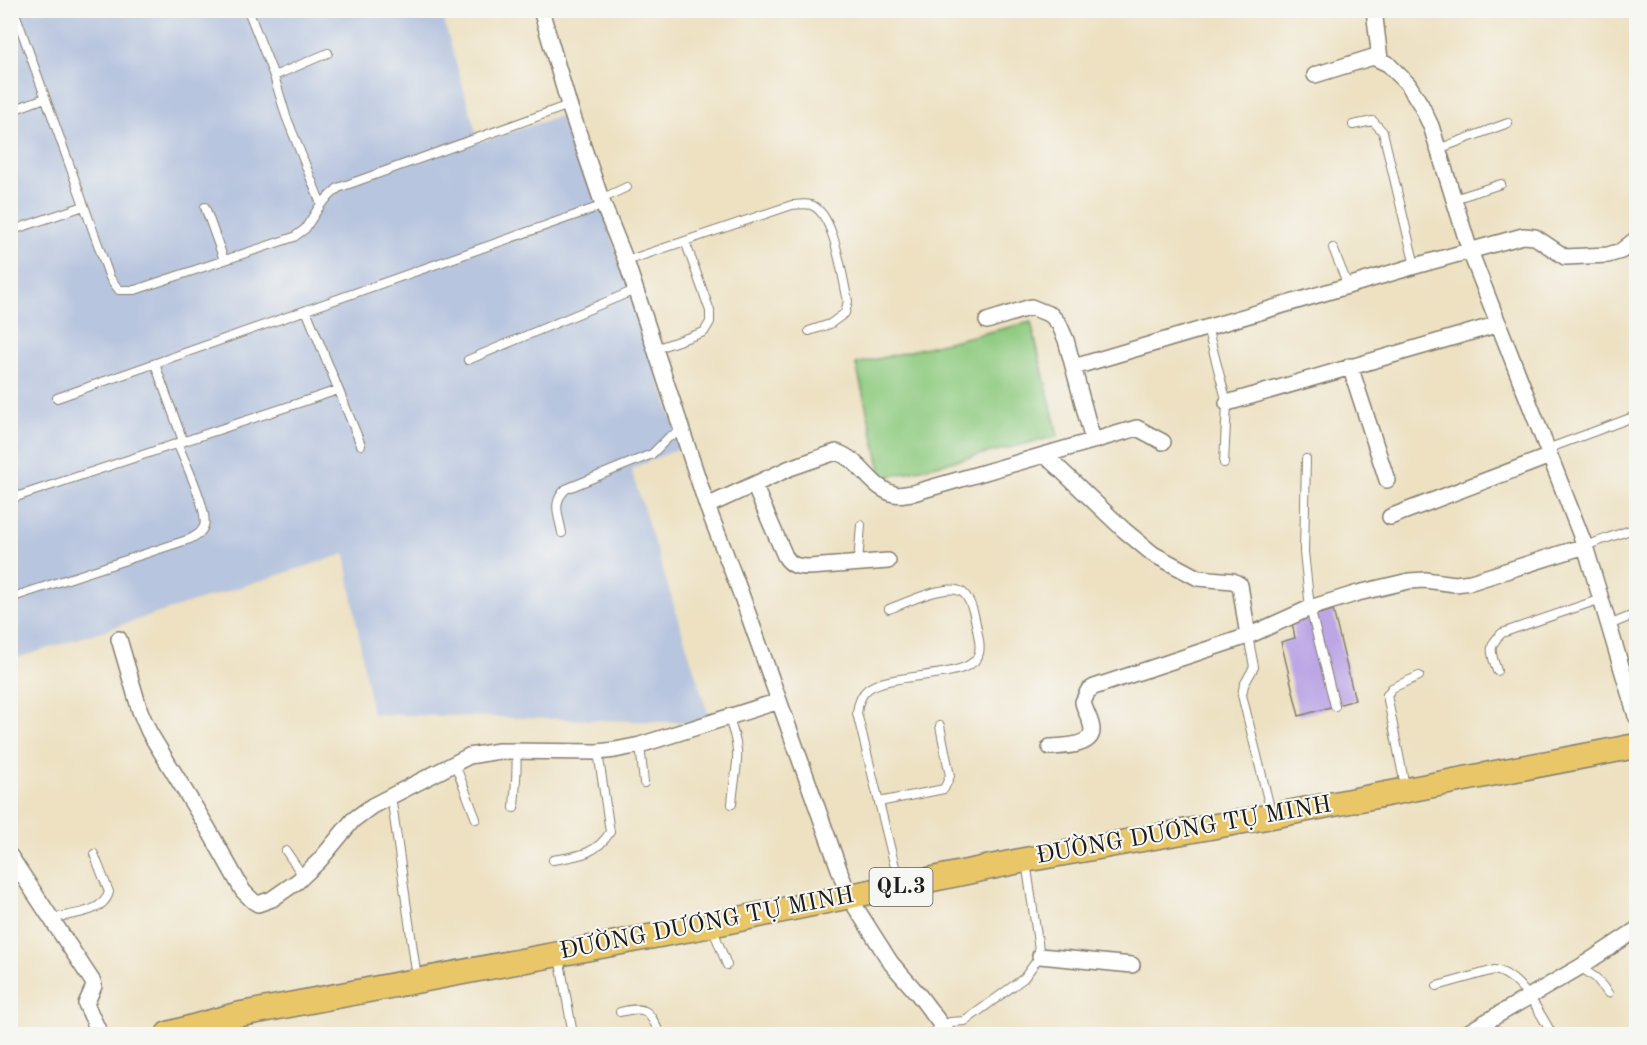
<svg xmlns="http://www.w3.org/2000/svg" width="1647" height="1045" font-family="'Old Standard TT',serif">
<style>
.industrial{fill:#b7c5de}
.green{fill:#8fcb80;stroke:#56744e;stroke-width:1.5}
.building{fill:#bca6e5}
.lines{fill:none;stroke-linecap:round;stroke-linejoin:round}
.service-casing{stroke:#847e6f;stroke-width:10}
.minor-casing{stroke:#847e6f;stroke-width:18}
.trunk-casing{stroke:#847e6f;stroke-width:27}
.service{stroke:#fff;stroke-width:8}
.minor{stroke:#fff;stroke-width:15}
.trunk{stroke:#e9c769;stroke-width:24}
.labels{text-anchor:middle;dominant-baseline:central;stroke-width:4.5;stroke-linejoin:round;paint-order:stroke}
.shield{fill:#f6f6f2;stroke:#5d5d5c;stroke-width:1.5}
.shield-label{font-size:22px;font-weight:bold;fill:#1c1c1c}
.street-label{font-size:24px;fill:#1c1c1c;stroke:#f6f6f2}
</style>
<rect width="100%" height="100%" fill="#f6f6f2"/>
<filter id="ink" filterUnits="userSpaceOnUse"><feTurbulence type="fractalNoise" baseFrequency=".0167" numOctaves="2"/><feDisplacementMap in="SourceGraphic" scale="12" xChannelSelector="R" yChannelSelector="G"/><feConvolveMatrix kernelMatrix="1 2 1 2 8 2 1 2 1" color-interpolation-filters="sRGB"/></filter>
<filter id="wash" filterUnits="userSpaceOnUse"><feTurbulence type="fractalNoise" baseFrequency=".008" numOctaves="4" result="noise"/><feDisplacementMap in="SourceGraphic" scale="24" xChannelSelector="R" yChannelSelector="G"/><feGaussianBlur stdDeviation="1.35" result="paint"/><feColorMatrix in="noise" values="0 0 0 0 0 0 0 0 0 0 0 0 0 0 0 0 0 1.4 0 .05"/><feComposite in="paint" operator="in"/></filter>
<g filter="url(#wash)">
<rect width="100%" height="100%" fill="#ede1c2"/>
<path class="industrial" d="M 11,11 L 441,11 L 479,142 L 570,113 L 682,447 L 631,469 L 711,723 L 372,714 L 345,554 L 11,660 Z"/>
<path class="green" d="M 1031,322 L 1058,436 L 883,478 L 856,364 Z"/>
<g id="blocks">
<path class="building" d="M 1333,610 L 1355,700 L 1299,716 L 1281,642 L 1295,638 L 1292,622 Z"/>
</g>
</g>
<g filter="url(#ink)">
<use href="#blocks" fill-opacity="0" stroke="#847e6f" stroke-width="1.5"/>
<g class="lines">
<g class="service-casing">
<path id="service" d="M 14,10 L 110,278 L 119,290 L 135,290 L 294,237 L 305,229 L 321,204 L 338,188 L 569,105
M 248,10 L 274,76 L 286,116 L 321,204
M 274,76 L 328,53
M 10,111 L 45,98
M 1353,125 L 1373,121 L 1383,132 L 1415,266
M 1438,149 L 1508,123
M 601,199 L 627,187
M 1454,199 L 1501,184
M 205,207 L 224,260
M 10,231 L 84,206
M 1333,248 L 1348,286
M 626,261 L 792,205 C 797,205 805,203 811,205 C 835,213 842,278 848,301 L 845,313 L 830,324 L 809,331
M 306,310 L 361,445
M 1207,327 L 1227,403 L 1224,463
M 655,349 L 704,332 L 710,322 L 710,311 L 685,241
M 468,360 L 635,290
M 155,364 L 183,441
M 57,398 L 604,205
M 1547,449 L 1636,416
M 1306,459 L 1304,552 L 1310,608 L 1335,706
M 10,499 L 338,390
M 562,533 C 559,515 551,503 566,489 L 652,454 L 669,437 L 682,431
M 1585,546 L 1636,528
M 858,563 L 861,525
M 10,598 L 190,539 C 195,536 202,533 204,526 C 209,512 184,459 177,443
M 889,609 C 906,603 955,578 966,596 C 975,609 976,626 979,640 C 980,646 980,653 977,658 C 963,680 891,672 868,689 C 860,695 858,704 857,713 L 899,883
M 1609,625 L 1636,614
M 1248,636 L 1254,667 L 1244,685 L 1242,695 L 1271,812
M 1497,671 C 1491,652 1487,647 1502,633 L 1601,599
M 728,717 C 744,756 735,765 732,804
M 640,745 L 644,783
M 455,764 L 476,819
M 1405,786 L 1387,695 L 1392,688 L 1419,676
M 391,796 L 417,978
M 879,802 L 944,789 L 950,776 L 940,726
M 514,808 C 515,788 518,770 516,751
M 286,851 L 303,876
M 553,860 C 577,856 596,855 610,832 L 598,752
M 53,918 C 71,914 104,913 109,892 L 94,854
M 712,927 L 727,965
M 559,957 L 573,1034
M 1580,967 L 1596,978 L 1608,993
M 1437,986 L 1494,970 C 1520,974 1540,1013 1552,1034
M 620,1012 C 647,1005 649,1011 660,1034
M 931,1034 L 942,1026 L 950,1022 L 965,1021 L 1024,978 L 1040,956 L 1026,862"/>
</g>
<g class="minor-casing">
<path id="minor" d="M 541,10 L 569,105 L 601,199 L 626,261 L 707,506 L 741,594 L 849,897 L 891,963 L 918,994 L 948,1034
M 1374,10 L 1380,59
M 1315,75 L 1373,57 L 1388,64 L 1408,84 L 1421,105 L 1431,126 L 1470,251 L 1585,546 L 1636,716
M 987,321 L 1031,307 L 1051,315 L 1059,324 L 1066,340 L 1093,441
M 1350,366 L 1387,480
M 1074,367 L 1415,266 L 1523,236 L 1535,237 L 1565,257 L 1608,255 L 1621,251 L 1635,240
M 1227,403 L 1499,324
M 1045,455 L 1124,530 L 1153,554 L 1198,578 L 1233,581 L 1240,585 L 1248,636
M 754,485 L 785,556 C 791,566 798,567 810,567 L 888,561
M 707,506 L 790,468 L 836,452 C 862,460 869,487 894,494 C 900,496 907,493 913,493 L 1137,428 L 1163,442
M 1390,517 L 1550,456
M 119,639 L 140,711 L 149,732 L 207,827 L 243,891 L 253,901 L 258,904 L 272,899 L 298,881 L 320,860 L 353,820 L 372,806 L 469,756 L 499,751 L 598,752 L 615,750 L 640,745 L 779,701
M 1050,747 C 1061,746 1092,747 1092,730 C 1092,721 1085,712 1083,702 L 1088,691 L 1094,687 L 1248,636 L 1310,608 L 1358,593 L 1409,581 L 1425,580 L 1455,584 L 1471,582 L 1585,546
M 10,856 L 93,982 L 94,986 L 86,1004 L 100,1034
M 1040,956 L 1132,965
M 1465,1034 L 1580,967 L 1636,930"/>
</g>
<g class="trunk-casing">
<path id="trunk" d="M 168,1034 L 236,1015 L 696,928 L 1025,860 L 1272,816 L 1636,746"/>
</g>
<use href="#service" class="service"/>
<use href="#minor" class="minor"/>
<use href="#trunk" class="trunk"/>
</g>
</g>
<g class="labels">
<rect class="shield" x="869.5" y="868" width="63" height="38" rx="4.5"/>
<g class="shield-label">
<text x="901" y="887">QL.3</text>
</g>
<g class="street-label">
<text transform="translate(1184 831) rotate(-10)">ĐƯỜNG DƯƠNG TỰ MINH</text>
<text transform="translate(707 924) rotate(-11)">ĐƯỜNG DƯƠNG TỰ MINH</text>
</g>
</g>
<rect width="1647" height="1045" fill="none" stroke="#f6f6f2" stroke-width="36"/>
</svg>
